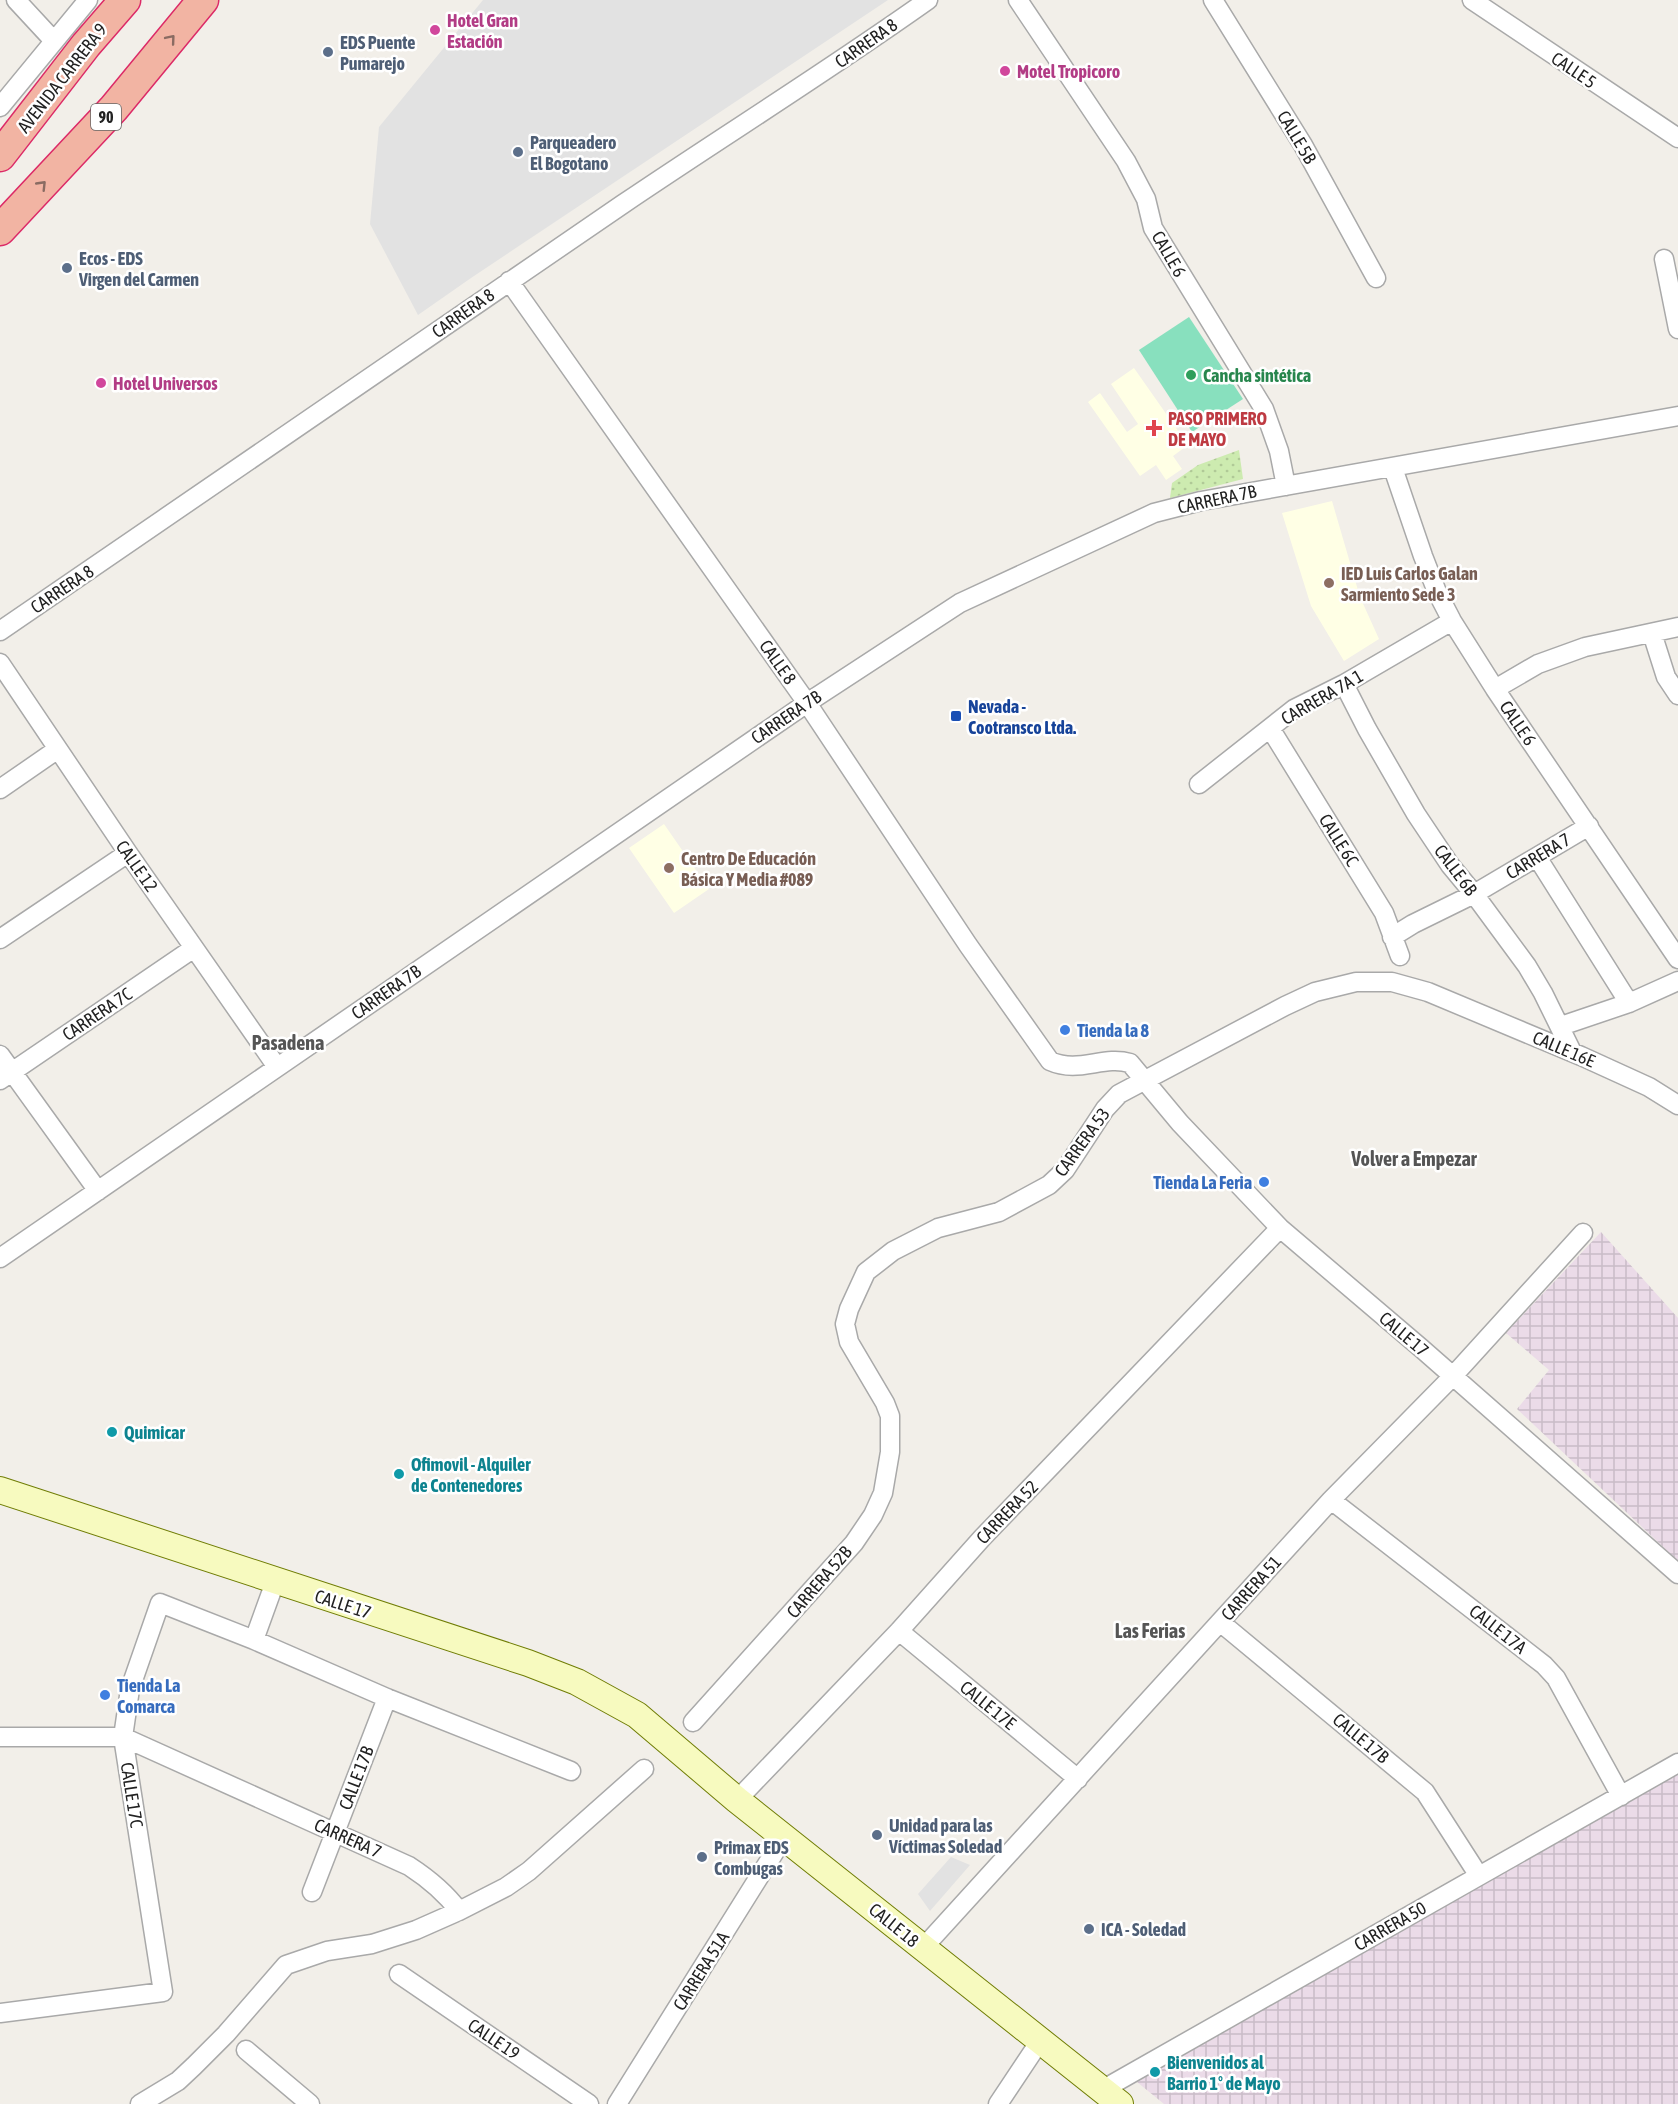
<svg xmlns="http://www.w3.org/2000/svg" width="1678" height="2104" font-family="'Asap Condensed',sans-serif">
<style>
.industrial{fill:url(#industrial-grid)}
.education{fill:#ffffe5}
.grass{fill:url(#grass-dots)}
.pitch{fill:#88e0be}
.parking{fill:#e2e2e2}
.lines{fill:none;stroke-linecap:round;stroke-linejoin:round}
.minor-casing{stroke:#a9a9a9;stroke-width:21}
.secondary-casing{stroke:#707d05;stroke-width:28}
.trunk-casing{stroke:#dc2a67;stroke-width:33}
.minor{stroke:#fff;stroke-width:18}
.secondary{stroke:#f7fabf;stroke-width:26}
.trunk{stroke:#f2b4a3;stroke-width:30}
.oneway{stroke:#8a6b62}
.hotel-dot{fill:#d1479c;stroke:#fff;stroke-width:2}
.service-dot{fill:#5c6f8a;stroke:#fff;stroke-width:2}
.leisure-dot{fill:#2e9e5b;stroke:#fff;stroke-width:2}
.health-dot{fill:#e0444e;stroke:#fff;stroke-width:2}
.education-dot{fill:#8d6e63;stroke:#fff;stroke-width:2}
.transit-dot{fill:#1a4fb4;stroke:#fff;stroke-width:2}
.shop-dot{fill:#3f7fe0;stroke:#fff;stroke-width:2}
.culture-dot{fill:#0f9aa8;stroke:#fff;stroke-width:2}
.labels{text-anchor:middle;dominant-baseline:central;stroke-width:5;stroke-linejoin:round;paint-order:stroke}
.shield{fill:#fff;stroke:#646464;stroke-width:1.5}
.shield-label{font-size:16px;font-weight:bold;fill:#222}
.hotel-label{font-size:18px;font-weight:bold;fill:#b23c85;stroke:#fff;text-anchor:start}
.service-label{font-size:18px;font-weight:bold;fill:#4e5e75;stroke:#fff;text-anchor:start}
.street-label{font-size:18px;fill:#222;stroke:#fff}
.leisure-label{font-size:18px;font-weight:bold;fill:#27864d;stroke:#fff;text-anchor:start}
.health-label{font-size:18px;font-weight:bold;fill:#be3a42;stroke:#fff;text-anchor:start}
.education-label{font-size:18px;font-weight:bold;fill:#785e54;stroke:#fff;text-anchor:start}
.transit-label{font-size:18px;font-weight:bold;fill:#164399;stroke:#fff;text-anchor:start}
.shop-label{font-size:18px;font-weight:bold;fill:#366cbe;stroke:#fff;text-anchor:start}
.culture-label{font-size:18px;font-weight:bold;fill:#0d838f;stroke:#fff;text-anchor:start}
.neighbourhood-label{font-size:20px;font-weight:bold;fill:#555;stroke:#fff}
</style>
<defs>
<pattern id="industrial-grid" width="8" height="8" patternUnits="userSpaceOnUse" patternTransform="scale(1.5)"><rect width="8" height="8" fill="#ebdbe8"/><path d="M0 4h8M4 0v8" fill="none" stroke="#c9bcc7"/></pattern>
<pattern id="grass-dots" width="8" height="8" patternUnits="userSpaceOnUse" patternTransform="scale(1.5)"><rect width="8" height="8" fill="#cdebb0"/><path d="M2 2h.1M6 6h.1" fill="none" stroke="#b0c997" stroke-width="1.8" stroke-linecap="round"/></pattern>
</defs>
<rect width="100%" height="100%" fill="#f2efe9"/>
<path class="industrial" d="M 1601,1232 L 1678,1318 L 1678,1561 L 1517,1409 L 1549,1370 L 1506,1333 Z
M 1678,1772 L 1678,2104 L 1164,2104 L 1137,2082 Z"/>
<path class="education" d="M 1134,368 L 1188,445 L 1173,456 L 1182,469 L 1166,480 L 1156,465 L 1140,476 L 1088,402 L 1100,393 L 1127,432 L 1138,424 L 1111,384 Z
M 1332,501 L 1360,597 L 1379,639 L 1344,661 L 1311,606 L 1282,513 Z
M 664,824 L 709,889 L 674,913 L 629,848 Z"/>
<path class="grass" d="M 1239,450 L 1243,479 L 1170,498 L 1172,483 L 1198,465 Z"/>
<path class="pitch" d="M 1189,317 L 1243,399 L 1192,432 L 1139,350 Z"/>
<path class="parking" d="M 483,0 L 888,0 L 471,278 L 418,315 L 370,224 L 379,127 Z
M 951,1857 L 970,1865 L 930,1911 L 918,1894 Z"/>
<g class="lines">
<g class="minor-casing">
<path id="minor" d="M 16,0 L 54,41
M 1018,0 L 1126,161 L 1146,199 L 1153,228 L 1264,409 L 1279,451 L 1286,486
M 1213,0 L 1303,145 L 1376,278
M 1472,0 L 1678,138
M 0,107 L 88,0
M 1664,259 L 1678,329
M 509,281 L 807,703 L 968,945 L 1050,1061 C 1079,1074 1103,1055 1130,1063 L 1180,1123 L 1280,1228 L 1421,1348 L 1678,1574
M 1393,468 L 1423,556 L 1437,592 L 1452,621 L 1495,689 L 1678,959
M 0,631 C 208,489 415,345 623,204 C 725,135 828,71 928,0
M 1652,633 L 1666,677 L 1678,695
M 0,663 L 128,853 L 277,1067
M 1344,684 L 1367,729 L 1416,814 L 1450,865 L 1474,894 L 1527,966 L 1543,993 L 1572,1052
M 1495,689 L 1538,664 L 1585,647 L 1678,627
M 1270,728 L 1384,913 L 1400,956
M 1199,784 L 1294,709 L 1344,684 L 1452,621
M 0,789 L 58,749
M 1537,857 L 1629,1003
M 1392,937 L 1413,924 L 1474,894 L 1589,826
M 0,939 L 128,853
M 1561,1026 L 1629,1003 L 1678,981
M 0,1055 L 98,1191
M 0,1080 L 194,948
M 0,1258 L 807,703 L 960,603 L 1154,513 L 1201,501 L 1678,416
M 1331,1500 L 1544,1665 L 1556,1678 L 1621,1796
M 1220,1622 L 1425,1792 L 1479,1876
M 899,1631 L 1078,1779
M 254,1640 L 275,1582
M 693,1722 L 854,1543 L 873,1515 L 883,1493 L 890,1452 L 890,1416 L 885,1403 L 849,1342 L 845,1324 L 849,1309 L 866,1272 L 893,1251 L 938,1228 L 999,1212 L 1049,1185 L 1065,1170 L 1105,1109 L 1119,1094 L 1285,1006 L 1315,992 L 1356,982 L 1392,982 L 1428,992 L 1581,1056 L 1649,1087 L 1678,1105
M 0,1737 L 123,1737 L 409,1866 C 429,1879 445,1892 459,1911
M 737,1800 L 899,1631 L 982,1538 L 1280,1228
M 312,1892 L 387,1698
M 923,1948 L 1331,1500 L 1453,1376 L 1583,1233
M 399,1974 L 589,2104
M 0,2013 L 163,1992 L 123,1737 L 130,1689 L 160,1603 L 254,1640 L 387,1698 L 571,1771
M 246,2050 L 310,2104
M 1102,2090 L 1678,1763
M 140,2104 L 178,2081 L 194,2066 L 226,2034 L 286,1965 L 327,1951 L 372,1944 L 416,1930 L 459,1911 L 506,1887 L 529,1871 L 644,1769
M 617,2104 L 784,1837
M 998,2104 L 1040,2041"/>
</g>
<g class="secondary-casing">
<path id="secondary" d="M 0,1490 L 528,1663 L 577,1682 L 637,1715 L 737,1800 L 1120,2104"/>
</g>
<g class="trunk-casing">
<path id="trunk" d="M 0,156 L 86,45 L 125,0
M 0,230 L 114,108 L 203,0"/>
</g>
<use href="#minor" class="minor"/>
<use href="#secondary" class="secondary"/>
<use href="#trunk" class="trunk"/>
</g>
<defs><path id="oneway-chevron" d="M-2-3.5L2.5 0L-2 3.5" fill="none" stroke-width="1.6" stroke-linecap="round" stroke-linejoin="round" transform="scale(1.5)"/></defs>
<g class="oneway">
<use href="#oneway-chevron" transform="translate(171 39) rotate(-50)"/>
<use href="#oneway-chevron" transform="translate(42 185) rotate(-46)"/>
</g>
<g class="hotel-dot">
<circle cx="435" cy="30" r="6"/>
<circle cx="1005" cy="71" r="6"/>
<circle cx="101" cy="383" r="6"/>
</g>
<g class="service-dot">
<circle cx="328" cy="52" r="6"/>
<circle cx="518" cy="152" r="6"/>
<circle cx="67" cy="268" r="6"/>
<circle cx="877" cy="1835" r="6"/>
<circle cx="702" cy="1857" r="6"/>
<circle cx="1089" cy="1929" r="6"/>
</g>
<circle class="leisure-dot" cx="1191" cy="375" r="6"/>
<path class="health-dot" d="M1151 419h6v6h6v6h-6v6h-6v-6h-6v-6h6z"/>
<g class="education-dot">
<circle cx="1329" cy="583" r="6"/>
<circle cx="669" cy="868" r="6"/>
</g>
<rect class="transit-dot" x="950" y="710" width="12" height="12" rx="3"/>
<g class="shop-dot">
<circle cx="1065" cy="1030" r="6"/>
<circle cx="1264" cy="1182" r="6"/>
<circle cx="105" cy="1695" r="6"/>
</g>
<g class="culture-dot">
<circle cx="112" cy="1432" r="6"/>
<circle cx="399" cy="1474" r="6"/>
<circle cx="1155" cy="2072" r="6"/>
</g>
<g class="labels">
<rect class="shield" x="91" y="104" width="30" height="26" rx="4.5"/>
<g class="shield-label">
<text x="106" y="117">90</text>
</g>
<g class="hotel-label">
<text x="447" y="20">Hotel Gran<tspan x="447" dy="21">Estación</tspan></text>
<text x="1017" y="71">Motel Tropicoro</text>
<text x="113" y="383">Hotel Universos</text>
</g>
<g class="service-label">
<text x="340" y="42">EDS Puente<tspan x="340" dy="21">Pumarejo</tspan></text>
<text x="530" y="142">Parqueadero<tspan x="530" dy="21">El Bogotano</tspan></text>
<text x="79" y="258">Ecos - EDS<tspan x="79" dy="21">Virgen del Carmen</tspan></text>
<text x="889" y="1825">Unidad para las<tspan x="889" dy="21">Víctimas Soledad</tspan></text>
<text x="714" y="1847">Primax EDS<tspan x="714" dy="21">Combugas</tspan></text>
<text x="1101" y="1929">ICA - Soledad</text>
</g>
<g class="street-label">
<text transform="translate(866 43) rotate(-35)">CARRERA 8</text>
<text transform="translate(1574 70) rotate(34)">CALLE 5</text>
<text transform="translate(62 78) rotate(-52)">AVENIDA CARRERA 9</text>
<text transform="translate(1297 137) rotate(59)">CALLE 5B</text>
<text transform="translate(1169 254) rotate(60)">CALLE 6</text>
<text transform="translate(463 313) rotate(-35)">CARRERA 8</text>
<text transform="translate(1217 499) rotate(-12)">CARRERA 7B</text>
<text transform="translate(62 589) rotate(-34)">CARRERA 8</text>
<text transform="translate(778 662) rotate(55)">CALLE 8</text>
<text transform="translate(1322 697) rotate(-30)">CARRERA 7A 1</text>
<text transform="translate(786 717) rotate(-34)">CARRERA 7B</text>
<text transform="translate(1518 723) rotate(56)">CALLE 6</text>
<text transform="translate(1339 840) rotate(58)">CALLE 6C</text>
<text transform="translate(1538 856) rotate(-31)">CARRERA 7</text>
<text transform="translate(137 866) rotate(55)">CALLE 12</text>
<text transform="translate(1456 870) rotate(53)">CALLE 6B</text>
<text transform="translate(386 992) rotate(-35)">CARRERA 7B</text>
<text transform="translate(97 1014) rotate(-34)">CARRERA 7C</text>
<text transform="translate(1564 1049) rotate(23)">CALLE 16E</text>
<text transform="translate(1082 1142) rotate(-54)">CARRERA 53</text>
<text transform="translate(1404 1334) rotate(40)">CALLE 17</text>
<text transform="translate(1007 1512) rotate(-46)">CARRERA 52</text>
<text transform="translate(819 1582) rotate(-49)">CARRERA 52B</text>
<text transform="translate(1251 1588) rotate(-48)">CARRERA 51</text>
<text transform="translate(343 1604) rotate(18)">CALLE 17</text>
<text transform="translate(1498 1629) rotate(38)">CALLE 17A</text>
<text transform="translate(988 1705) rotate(39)">CALLE 17E</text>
<text transform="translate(1361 1738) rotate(40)">CALLE 17B</text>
<text transform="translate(356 1778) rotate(-69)">CALLE 17B</text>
<text transform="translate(132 1795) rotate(81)">CALLE 17C</text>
<text transform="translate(348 1838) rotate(24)">CARRERA 7</text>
<text transform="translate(894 1925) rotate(39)">CALLE 18</text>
<text transform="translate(1390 1926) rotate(-30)">CARRERA 50</text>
<text transform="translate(701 1971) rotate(-58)">CARRERA 51A</text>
<text transform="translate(494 2039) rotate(34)">CALLE 19</text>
</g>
<g class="leisure-label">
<text x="1203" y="375">Cancha sintética</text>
</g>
<g class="health-label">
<text x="1168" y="418">PASO PRIMERO<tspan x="1168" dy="21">DE MAYO</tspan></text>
</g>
<g class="education-label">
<text x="1341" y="573">IED Luis Carlos Galan<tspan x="1341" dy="21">Sarmiento Sede 3</tspan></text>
<text x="681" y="858">Centro De Educación<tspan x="681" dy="21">Básica Y Media #089</tspan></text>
</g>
<g class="transit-label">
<text x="968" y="706">Nevada -<tspan x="968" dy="21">Cootransco Ltda.</tspan></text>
</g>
<g class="shop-label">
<text x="1077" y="1030">Tienda la 8</text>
<text x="1252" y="1182" text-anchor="end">Tienda La Feria</text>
<text x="117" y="1685">Tienda La<tspan x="117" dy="21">Comarca</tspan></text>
</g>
<g class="culture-label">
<text x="124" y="1432">Quimicar</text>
<text x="411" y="1464">Ofimovil - Alquiler<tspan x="411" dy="21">de Contenedores</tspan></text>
<text x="1167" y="2062">Bienvenidos al<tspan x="1167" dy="21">Barrio 1° de Mayo</tspan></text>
</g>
<g class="neighbourhood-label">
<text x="288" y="1042">Pasadena</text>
<text x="1414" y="1158">Volver a Empezar</text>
<text x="1150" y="1630">Las Ferias</text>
</g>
</g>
</svg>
